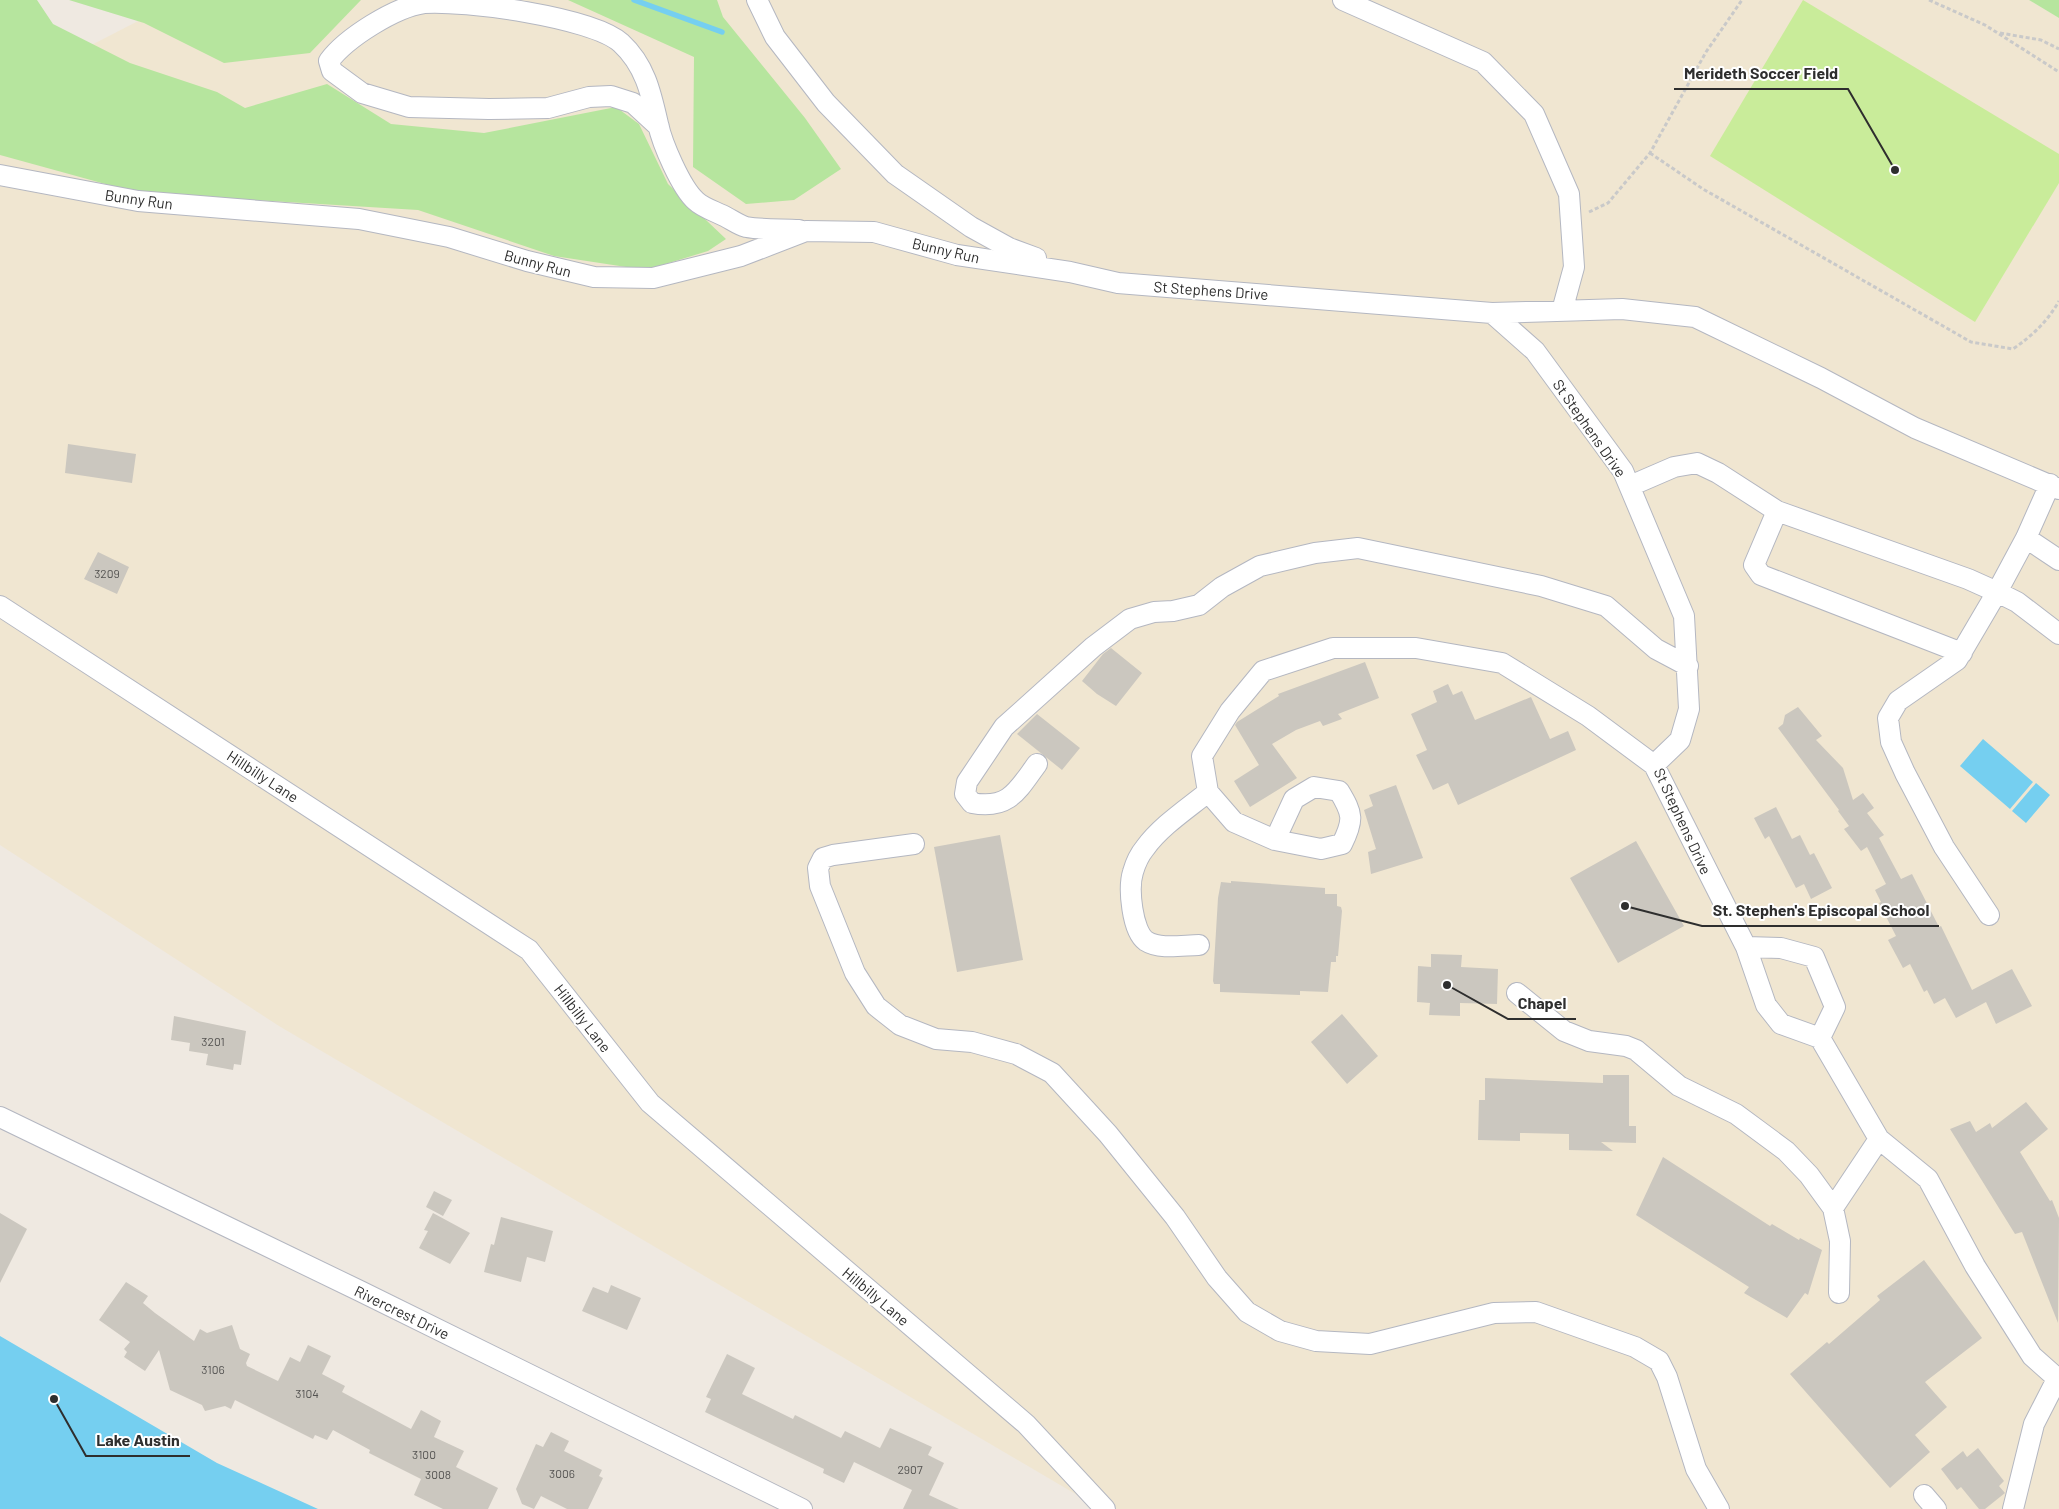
<svg xmlns="http://www.w3.org/2000/svg" width="2059" height="1509" font-family="Barlow,sans-serif">
<style>
.education{fill:#f0e6d1}
.green{fill:#b6e59e}
.pitch{fill:#c9ec9a}
.water{fill:#75cff0}
.lines{fill:none;stroke-linecap:round;stroke-linejoin:round}
.stream{stroke:#75cff0;stroke-width:5.5}
.building{fill:#cbc7bf}
.minor-casing{stroke:#b4b7c1;stroke-width:22}
.path{stroke:#c9c9c9;stroke-width:3;stroke-dasharray:4 2.5;stroke-linecap:butt}
.minor{stroke:#fff;stroke-width:20}
.labels{text-anchor:middle;dominant-baseline:central;stroke-width:4;stroke-linejoin:round;paint-order:stroke}
.number-label{font-size:12px;fill:#555452}
.street-label{font-size:15px;fill:#2e2e2e;stroke:#fff}
.leader{fill:none;stroke:#2e2e2e;stroke-width:2}
.callout-dot{fill:#2e2e2e;stroke:#fff;stroke-width:2}
.callout-label{font-size:16px;text-anchor:middle;font-weight:bold;fill:#2e2e2e;stroke:#fff;stroke-width:4;stroke-linejoin:round;paint-order:stroke}
</style>
<rect width="100%" height="100%" fill="#efe9e1"/>
<path class="education" d="M 179,0 L 2029,0 L 2059,18 L 2059,1509 L 1101,1509 L 279,1026 L 0,845 L 0,92 Z"/>
<path class="green" d="M 0,0 L 37,0 L 53,24 L 130,63 L 217,92 L 245,108 L 327,84 L 391,124 L 484,133 L 616,107 L 639,124 L 668,184 L 726,239 L 708,251 L 646,270 L 554,256 L 418,210 L 138,193 L 0,155 Z
M 69,0 L 361,0 L 310,53 L 224,63 L 144,23 Z
M 568,0 L 717,0 L 723,17 L 805,118 L 841,169 L 794,200 L 746,204 L 693,167 L 694,57 Z
M 2029,0 L 2059,0 L 2059,18 Z"/>
<path class="pitch" d="M 1803,0 L 2059,154 L 2059,183 L 1975,322 L 1710,156 Z"/>
<path class="water" d="M 1983,739 L 2033,782 L 2010,809 L 1960,766 Z
M 2036,783 L 2050,795 L 2026,823 L 2012,811 Z
M 0,1336 L 217,1463 L 318,1509 L 0,1509 Z"/>
<g class="lines">
<path class="stream" d="M 634,0 L 722,32"/>
</g>
<path class="building" d="M 68,444 L 136,454 L 132,483 L 65,473 Z
M 98,552 L 129,567 L 117,594 L 84,579 Z
M 1111,648 L 1142,673 L 1116,706 L 1097,694 L 1082,681 L 1103,654 Z
M 1365,662 L 1379,698 L 1338,714 L 1342,719 L 1323,726 L 1320,721 L 1296,730 L 1272,744 L 1297,778 L 1250,807 L 1234,781 L 1259,765 L 1235,725 L 1237,722 L 1279,696 L 1278,694 Z
M 1448,684 L 1453,695 L 1462,691 L 1475,720 L 1531,697 L 1550,739 L 1568,731 L 1576,750 L 1458,805 L 1448,783 L 1433,790 L 1416,755 L 1427,750 L 1411,714 L 1437,702 L 1433,691 Z
M 1798,707 L 1822,736 L 1816,740 L 1843,768 L 1853,800 L 1863,793 L 1874,808 L 1867,813 L 1884,835 L 1879,838 L 1901,879 L 1912,874 L 1939,927 L 1941,926 L 1972,990 L 2012,969 L 2032,1006 L 1996,1024 L 1986,1002 L 1956,1018 L 1945,998 L 1934,1004 L 1927,990 L 1924,992 L 1910,964 L 1903,968 L 1888,940 L 1896,936 L 1879,903 L 1881,902 L 1875,890 L 1886,884 L 1867,847 L 1861,851 L 1844,829 L 1849,826 L 1838,811 L 1839,810 L 1778,728 L 1783,724 L 1785,715 Z
M 1037,714 L 1080,748 L 1062,770 L 1017,734 Z
M 1396,785 L 1423,858 L 1371,874 L 1368,852 L 1376,849 L 1364,810 L 1373,806 L 1369,795 Z
M 1776,807 L 1792,839 L 1800,835 L 1810,855 L 1814,853 L 1832,888 L 1811,899 L 1804,884 L 1796,888 L 1769,836 L 1765,839 L 1754,818 Z
M 1000,835 L 1023,960 L 957,972 L 934,847 Z
M 1636,841 L 1684,926 L 1618,963 L 1570,878 Z
M 1231,881 L 1325,888 L 1325,894 L 1337,894 L 1337,906 L 1341,907 L 1342,911 L 1338,956 L 1336,956 L 1336,962 L 1331,962 L 1328,992 L 1300,991 L 1300,995 L 1220,992 L 1220,984 L 1214,984 L 1213,981 L 1218,898 L 1221,882 L 1231,883 Z
M 1431,954 L 1462,955 L 1461,967 L 1498,969 L 1497,1004 L 1460,1003 L 1460,1016 L 1429,1015 L 1430,1003 L 1417,1002 L 1418,966 L 1431,967 Z
M 1342,1014 L 1378,1056 L 1347,1084 L 1311,1042 Z
M 174,1016 L 246,1031 L 241,1065 L 234,1064 L 233,1070 L 206,1065 L 208,1054 L 189,1051 L 190,1043 L 171,1040 Z
M 1603,1075 L 1629,1075 L 1629,1126 L 1636,1126 L 1636,1143 L 1601,1142 L 1613,1151 L 1569,1150 L 1569,1134 L 1520,1133 L 1520,1141 L 1478,1140 L 1479,1100 L 1485,1100 L 1485,1078 L 1603,1083 Z
M 2026,1102 L 2048,1129 L 2020,1152 L 2050,1201 L 2052,1200 L 2059,1218 L 2058,1323 L 2022,1232 L 2015,1234 L 1950,1129 L 1970,1121 L 1976,1132 L 1990,1123 L 1992,1128 Z
M 1663,1157 L 1770,1226 L 1772,1224 L 1799,1240 L 1800,1238 L 1822,1250 L 1808,1295 L 1805,1293 L 1787,1318 L 1744,1293 L 1749,1287 L 1636,1215 Z
M 434,1191 L 452,1200 L 443,1216 L 426,1207 Z
M 0,1213 L 27,1229 L 0,1283 Z
M 433,1213 L 470,1233 L 450,1264 L 419,1248 L 428,1231 L 424,1230 Z
M 501,1217 L 553,1231 L 545,1262 L 527,1257 L 521,1282 L 484,1272 L 491,1244 L 494,1245 Z
M 1924,1260 L 1982,1338 L 1925,1382 L 1947,1407 L 1915,1435 L 1930,1452 L 1890,1488 L 1790,1374 L 1827,1342 L 1829,1344 L 1880,1300 L 1877,1296 Z
M 126,1282 L 148,1296 L 143,1303 L 155,1313 L 194,1341 L 200,1329 L 207,1333 L 232,1325 L 240,1349 L 250,1354 L 246,1363 L 247,1366 L 278,1381 L 290,1357 L 300,1362 L 308,1345 L 331,1356 L 322,1374 L 345,1386 L 342,1392 L 411,1429 L 421,1410 L 441,1421 L 434,1437 L 464,1451 L 456,1467 L 498,1488 L 488,1509 L 443,1509 L 414,1495 L 421,1479 L 369,1453 L 370,1450 L 333,1430 L 327,1440 L 315,1435 L 313,1439 L 235,1400 L 231,1409 L 225,1406 L 205,1411 L 202,1405 L 170,1390 L 159,1350 L 145,1371 L 124,1357 L 127,1352 L 124,1349 L 130,1342 L 99,1320 Z
M 611,1285 L 641,1298 L 627,1330 L 582,1311 L 593,1287 L 608,1293 Z
M 727,1354 L 755,1368 L 742,1394 L 793,1419 L 795,1415 L 841,1438 L 845,1431 L 880,1448 L 890,1428 L 932,1447 L 928,1455 L 944,1463 L 929,1495 L 959,1509 L 903,1509 L 912,1490 L 854,1462 L 844,1483 L 823,1473 L 824,1469 L 705,1412 L 711,1399 L 706,1397 Z
M 551,1432 L 569,1441 L 564,1451 L 602,1470 L 599,1476 L 603,1478 L 588,1509 L 567,1509 L 541,1496 L 534,1509 L 522,1504 L 516,1489 L 536,1444 L 543,1447 Z
M 1978,1448 L 2004,1481 L 1999,1486 L 2005,1493 L 1985,1509 L 1979,1509 L 1961,1487 L 1957,1490 L 1941,1469 L 1963,1451 L 1967,1457 Z"/>
<g class="lines">
<g class="minor-casing">
<path id="minor" d="M 757,0 L 775,37 L 826,103 L 895,174 L 971,227 L 1009,248 L 1036,258
M 1343,0 L 1483,62 L 1534,114 L 1569,194 L 1574,267 L 1562,311
M 659,127 L 633,103 L 611,96 L 589,97 L 548,108 L 489,109 L 409,107 L 362,93 L 332,71 L 329,61 C 346,38 395,7 424,3 C 463,0 592,17 621,43 C 645,65 651,93 658,124 C 662,143 681,188 696,201 C 703,208 717,212 726,217 C 732,220 739,225 746,227 C 763,230 781,229 799,230
M 0,175 L 138,201 L 359,219 L 449,237 L 527,261 L 594,277 L 653,278 L 741,256 L 806,231 L 874,232 L 957,255 L 1070,272 L 1118,283 L 1492,313 L 1535,351 L 1623,471 L 1684,616 L 1689,709 L 1680,740 L 1654,765 L 1746,947 L 1766,1005 L 1781,1024 L 1820,1038 L 1835,1007 L 1814,957 L 1781,948 L 1746,947
M 1492,313 L 1622,309 L 1695,317 L 1821,378 L 1915,428 L 2059,489
M 2050,484 L 2026,538 L 1997,592 L 2017,602 L 2059,634
M 1630,486 L 1674,467 L 1697,463 L 1718,473 L 1777,511 L 1968,579 L 1997,592 L 1957,660 L 1898,701 L 1888,718 L 1891,742 L 1905,773 L 1944,847 L 1989,915
M 1777,511 L 1754,565 L 1761,575 L 1962,653
M 2026,538 L 2059,560
M 0,606 L 529,950 L 650,1103 L 1026,1424 L 1105,1509
M 1037,764 C 1018,790 1009,810 972,803 L 965,794 L 967,782 L 1004,727 L 1093,647 L 1130,619 L 1154,612 L 1173,611 L 1199,605 L 1222,587 L 1260,566 L 1315,553 L 1358,548 L 1541,586 L 1606,606 L 1656,649 L 1688,666
M 1275,840 L 1294,799 L 1314,787 L 1339,791 C 1353,814 1354,820 1342,844 L 1321,849 L 1275,840 L 1234,822 L 1208,792 L 1202,756 L 1230,711 L 1263,671 L 1333,648 L 1416,648 L 1502,663 L 1588,716 L 1654,765
M 914,844 L 833,855 L 823,858 L 818,868 L 820,886 L 855,973 L 876,1006 L 900,1025 L 936,1039 L 972,1042 L 1016,1054 L 1052,1073 L 1108,1134 L 1175,1217 L 1217,1278 L 1247,1312 L 1280,1331 L 1316,1341 L 1370,1344 L 1494,1313 L 1536,1312 L 1635,1347 L 1659,1361 L 1667,1377 L 1696,1469 L 1719,1509
M 1199,945 C 1184,945 1160,950 1146,941 C 1132,931 1128,888 1133,872 C 1135,865 1140,854 1145,848 C 1161,826 1187,809 1208,792
M 1517,993 L 1564,1031 L 1589,1041 L 1626,1046 L 1636,1050 L 1679,1086 L 1736,1114 L 1786,1151 L 1809,1175 L 1833,1208
M 1820,1038 L 1879,1139 L 1928,1179 L 1975,1266 L 2032,1356 L 2059,1380
M 0,1117 L 360,1291 L 802,1509
M 1839,1293 L 1840,1241 L 1833,1208 L 1879,1139
M 1924,1495 L 1936,1509
M 2013,1509 L 2034,1424 L 2057,1379"/>
</g>
<path class="path" d="M 1929,0 L 1985,25 L 2059,72
M 2000,33 L 2041,40 L 2059,49
M 1650,153 L 1703,189 L 1971,342 L 2013,349 C 2033,335 2047,322 2059,301
M 1589,212 L 1608,203 L 1650,153 L 1706,52 L 1742,0"/>
<use href="#minor" class="minor"/>
</g>
<g class="labels">
<g class="number-label">
<text x="107" y="573">3209</text>
<text x="213" y="1041">3201</text>
<text x="213" y="1369">3106</text>
<text x="307" y="1393">3104</text>
<text x="424" y="1454">3100</text>
<text x="910" y="1469">2907</text>
<text x="562" y="1473">3006</text>
<text x="438" y="1474">3008</text>
</g>
<g class="street-label">
<text transform="translate(139 199) rotate(8)">Bunny Run</text>
<text transform="translate(946 250) rotate(13)">Bunny Run</text>
<text transform="translate(538 263) rotate(15)">Bunny Run</text>
<text transform="translate(1211 290) rotate(4)">St Stephens Drive</text>
<text transform="translate(1590 428) rotate(55)">St Stephens Drive</text>
<text transform="translate(263 776) rotate(33)">Hillbilly Lane</text>
<text transform="translate(1683 821) rotate(65)">St Stephens Drive</text>
<text transform="translate(583 1018) rotate(52)">Hillbilly Lane</text>
<text transform="translate(876 1296) rotate(40)">Hillbilly Lane</text>
<text transform="translate(402 1312) rotate(26)">Rivercrest Drive</text>
</g>
</g>
<path class="leader" d="M1895 170L1848 89H1674M1625 906L1702 926H1939M1447 985L1508 1019H1576M54 1399L86 1456H190"/>
<g class="callout-dot">
<circle cx="1895" cy="170" r="5"/>
<circle cx="1625" cy="906" r="5"/>
<circle cx="1447" cy="985" r="5"/>
<circle cx="54" cy="1399" r="5"/>
</g>
<g class="callout-label">
<text x="1761" y="79">Merideth Soccer Field</text>
<text x="1821" y="916">St. Stephen's Episcopal School</text>
<text x="1542" y="1009">Chapel</text>
<text x="138" y="1446">Lake Austin</text>
</g>
</svg>
